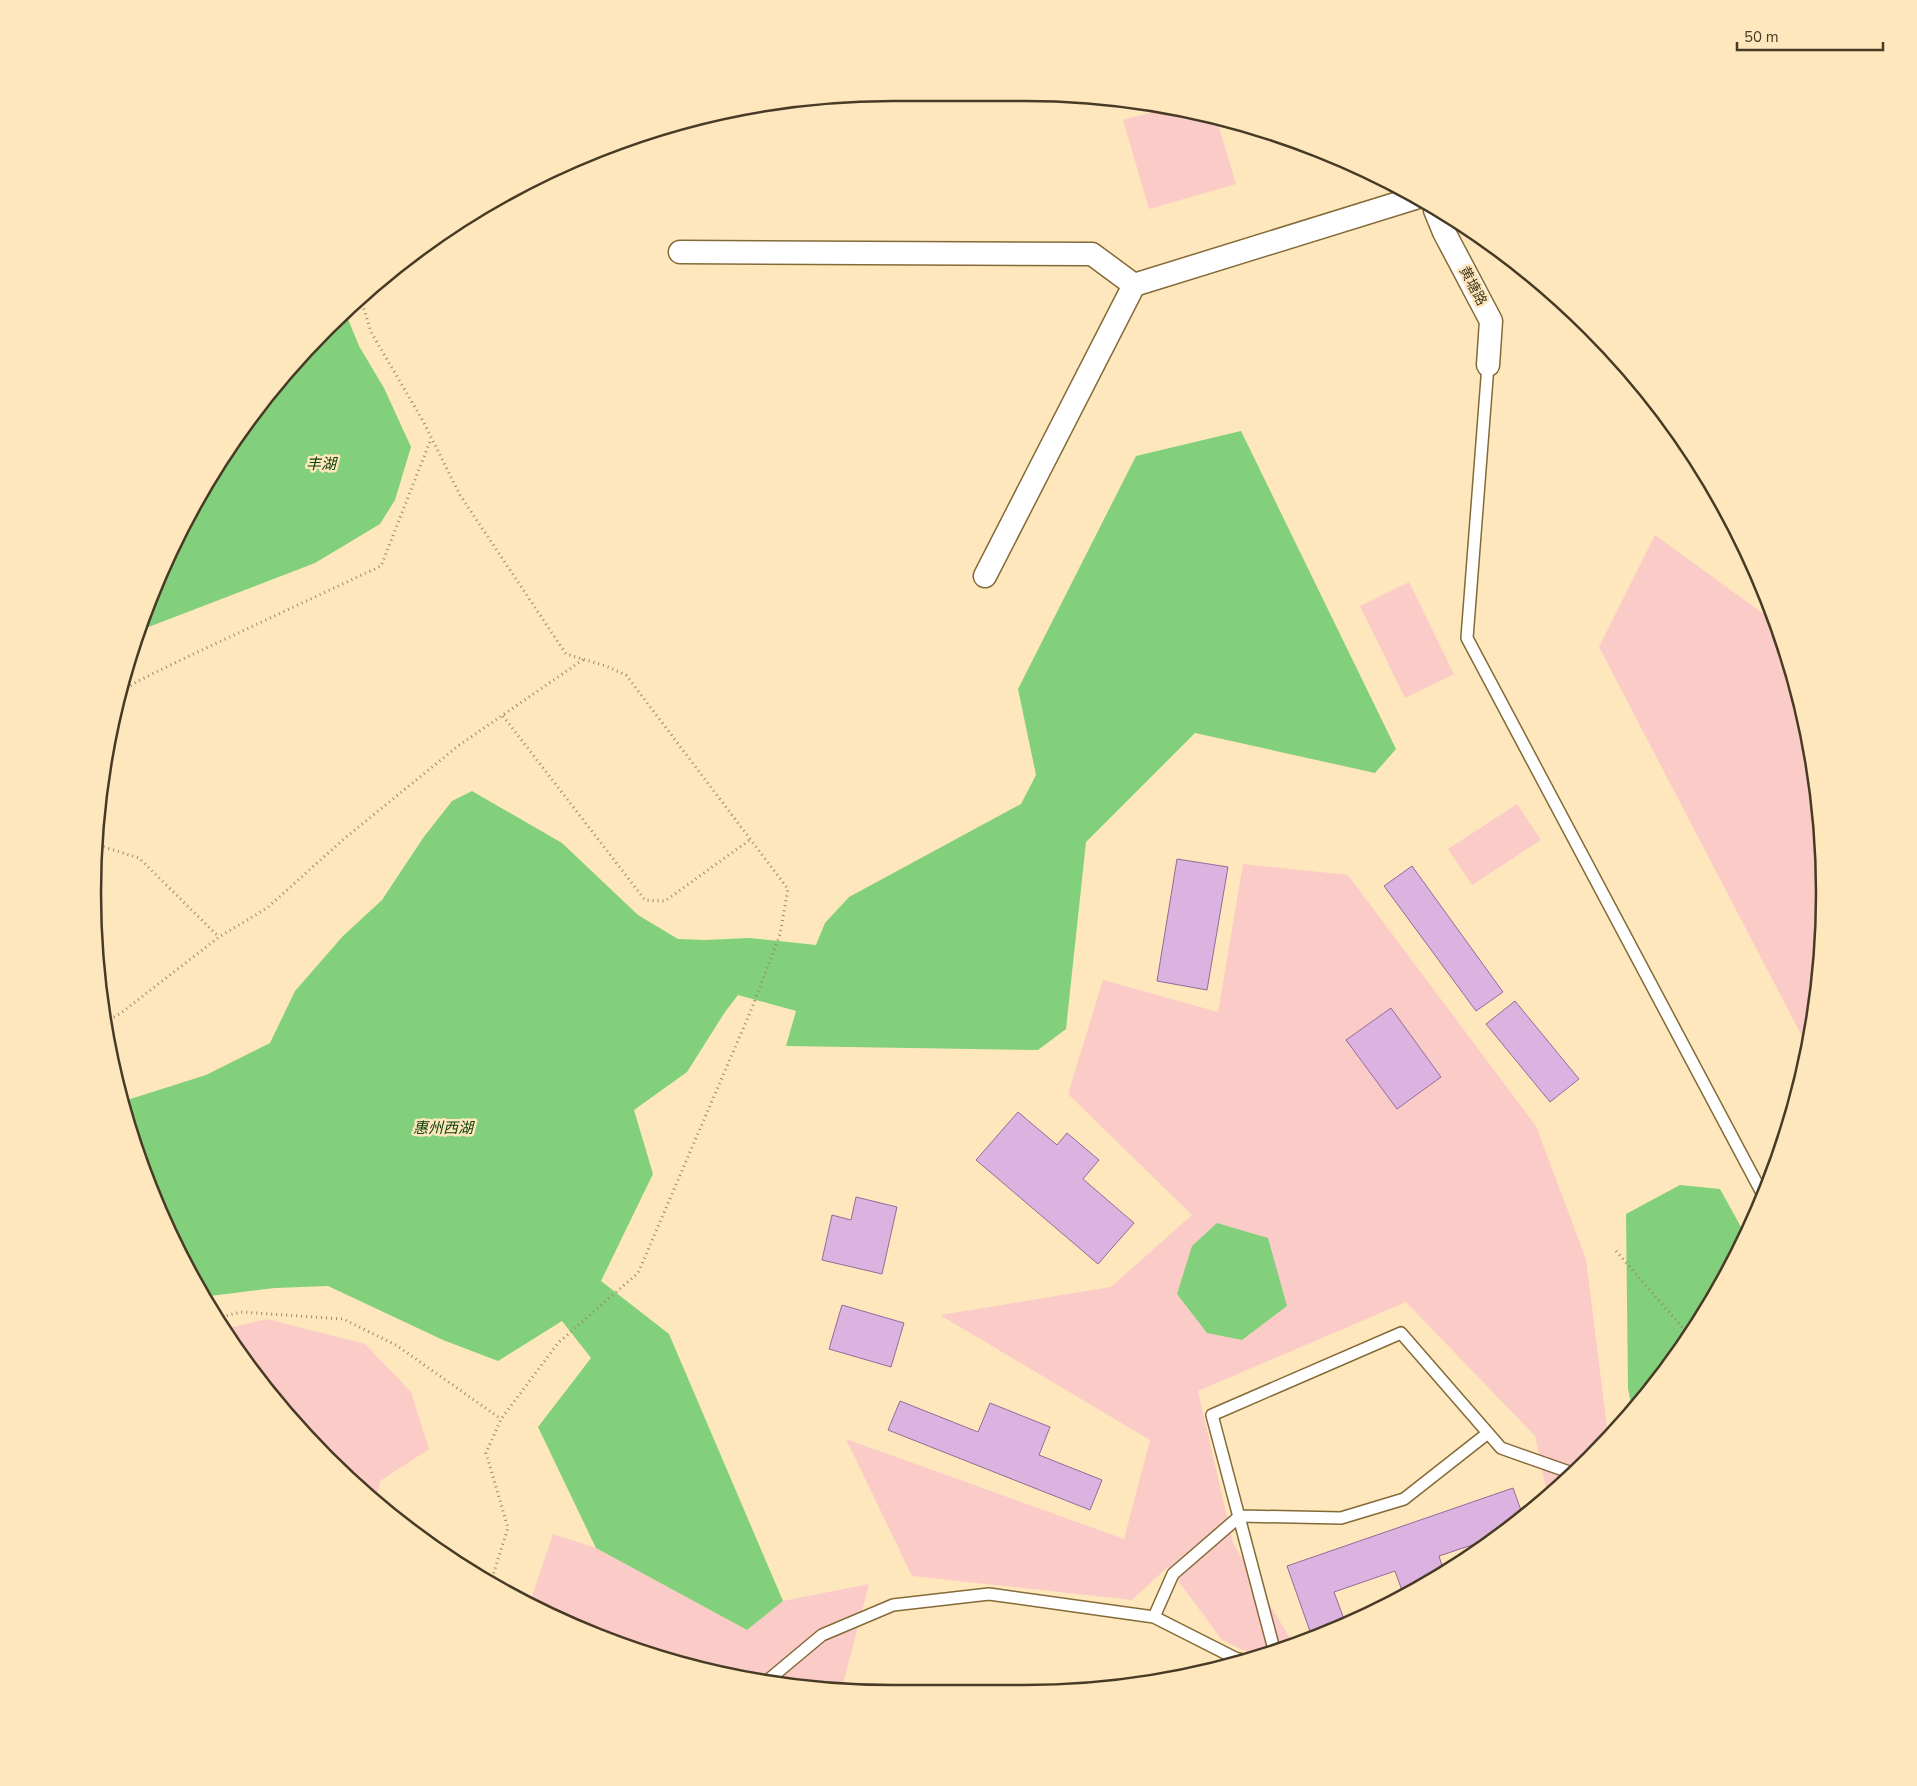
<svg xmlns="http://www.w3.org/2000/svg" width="1917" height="1786" font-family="'Nunito Sans','Noto Sans SC',sans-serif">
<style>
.green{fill:#fbcbc8}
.water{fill:#82d07c}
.building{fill:#dbb2e0;stroke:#926c97}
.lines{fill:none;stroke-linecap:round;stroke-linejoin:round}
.service-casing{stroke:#846a37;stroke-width:14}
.minor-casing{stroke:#846a37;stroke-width:25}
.path{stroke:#9a8969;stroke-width:3;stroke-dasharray:1 4;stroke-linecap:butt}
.service{stroke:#fff;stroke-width:11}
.minor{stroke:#fff;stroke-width:22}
.labels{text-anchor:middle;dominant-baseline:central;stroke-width:5;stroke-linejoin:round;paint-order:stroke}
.street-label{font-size:14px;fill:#473b25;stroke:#fee7bc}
.water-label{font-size:15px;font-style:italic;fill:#0c420b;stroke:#fee7bc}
.rim{fill:none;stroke:#473b25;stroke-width:2.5}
</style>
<rect width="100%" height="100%" fill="#fee7bc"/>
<path class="green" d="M 1164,109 L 1216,117 L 1236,184 L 1149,209 L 1123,120 Z
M 1655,535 L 1776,623 L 1782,635 L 1818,788 L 1823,945 L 1806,1044 L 1599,647 Z
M 1409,582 L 1454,674 L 1405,698 L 1360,606 Z
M 1517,804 L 1541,840 L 1472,885 L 1448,849 Z
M 1243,864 L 1348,875 L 1536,1126 L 1586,1259 L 1608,1435 L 1548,1498 L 1535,1436 L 1406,1302 L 1198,1391 L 1233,1543 L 1294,1645 L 1282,1651 L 1257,1657 L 1222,1640 L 1168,1567 L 1132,1600 L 912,1576 L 846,1439 L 1124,1539 L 1150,1440 L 940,1315 L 1111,1287 L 1192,1215 L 1068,1094 L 1103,980 L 1218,1012 Z
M 267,1319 L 365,1344 L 411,1392 L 429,1449 L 380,1481 L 376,1503 L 365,1495 L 291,1421 L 225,1329 Z
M 553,1534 L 596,1548 L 747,1630 L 783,1601 L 869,1584 L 842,1688 L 737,1678 L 586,1632 L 530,1602 Z"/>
<path class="water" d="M 346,314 L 359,346 L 384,388 L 411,447 L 395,500 L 380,524 L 315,563 L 138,631 L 153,587 L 200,493 L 291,365 Z
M 1241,431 L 1396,749 L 1375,773 L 1195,733 L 1086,842 L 1066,1029 L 1038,1050 L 786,1046 L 796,1011 L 738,995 L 725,1012 L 687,1072 L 634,1110 L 653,1174 L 601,1281 L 669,1334 L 783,1601 L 747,1630 L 596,1548 L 538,1427 L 591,1358 L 562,1321 L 498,1361 L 443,1340 L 328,1286 L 275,1288 L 202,1297 L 135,1151 L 124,1101 L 206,1075 L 270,1043 L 295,991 L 343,936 L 382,900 L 423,838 L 452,801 L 472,791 L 562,843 L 638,915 L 678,939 L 705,940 L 749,938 L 816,945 L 825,923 L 849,897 L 1021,804 L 1036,775 L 1018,689 L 1136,456 Z
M 1680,1185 L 1720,1189 L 1746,1236 L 1742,1247 L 1659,1380 L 1632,1410 L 1628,1388 L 1626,1214 Z
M 1217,1223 L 1268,1238 L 1287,1306 L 1242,1340 L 1207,1333 L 1177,1294 L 1192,1246 Z"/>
<path class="building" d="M 1177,859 L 1228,867 L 1207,990 L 1157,981 Z
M 1412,866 L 1503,992 L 1476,1011 L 1384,886 Z
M 1515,1001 L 1579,1079 L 1550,1102 L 1486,1024 Z
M 1391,1008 L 1441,1077 L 1397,1109 L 1346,1040 Z
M 1018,1112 L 1057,1145 L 1067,1133 L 1099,1160 L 1083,1179 L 1134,1223 L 1098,1264 L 976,1160 Z
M 856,1197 L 897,1207 L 882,1274 L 822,1260 L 832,1215 L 851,1220 Z
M 842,1305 L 904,1323 L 891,1367 L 829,1349 Z
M 900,1401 L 978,1432 L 990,1403 L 1050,1427 L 1039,1455 L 1102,1480 L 1090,1510 L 888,1430 Z
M 1513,1488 L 1523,1516 L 1490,1539 L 1439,1556 L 1444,1572 L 1424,1586 L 1404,1596 L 1395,1571 L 1334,1592 L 1345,1622 L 1312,1637 L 1287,1566 Z"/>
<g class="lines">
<g class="service-casing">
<path id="service" d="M 1488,365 L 1467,638 L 1762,1193
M 1154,1617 L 1173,1574 L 1240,1516 L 1341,1518 L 1404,1499 L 1488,1433
M 1275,1653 L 1212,1415 L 1401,1333 L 1501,1448 L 1572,1473
M 767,1681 L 822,1635 L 893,1605 L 989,1594 L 1154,1617 L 1235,1658 L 1243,1660"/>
</g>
<g class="minor-casing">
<path id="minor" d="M 1435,210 L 1444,232 L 1491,321 L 1488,365
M 680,252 L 1092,254 L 1134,285
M 985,576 L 1134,285 L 1415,198"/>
</g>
<path class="path" d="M 361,299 L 371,332 L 423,421 L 460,495 L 566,654 L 606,666 L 626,675 L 788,889 L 780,934 L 752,1008 L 638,1273 L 558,1343 L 501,1419 L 486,1453 L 508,1528 L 491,1581
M 118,694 L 138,681 L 187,657 L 381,566 L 431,439
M 503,716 L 645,900 L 665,901 L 751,839
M 94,844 L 139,858 L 219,937
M 105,1022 L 121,1013 L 219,937 L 267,908 L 345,838 L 458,746 L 584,659
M 1616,1251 L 1688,1334
M 217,1318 L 241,1312 L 343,1319 L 396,1345 L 501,1419"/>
<use href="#service" class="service"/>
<use href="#minor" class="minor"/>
</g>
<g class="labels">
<g class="street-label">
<text transform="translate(1473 286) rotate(62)">黄塘路</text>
</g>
<g class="water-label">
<text x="321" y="464">丰湖</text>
<text x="443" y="1128">惠州西湖</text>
</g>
</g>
<path d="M0 0H1917V1786H0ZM893 101H1024A792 792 0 0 1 1816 893V893A792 792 0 0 1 1024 1685H893A792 792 0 0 1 101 893V893A792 792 0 0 1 893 101Z" fill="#fee7bc" fill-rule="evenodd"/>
<path class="rim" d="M893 101H1024A792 792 0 0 1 1816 893V893A792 792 0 0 1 1024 1685H893A792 792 0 0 1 101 893V893A792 792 0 0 1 893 101Z"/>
<path d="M1737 42v8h146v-8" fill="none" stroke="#473b25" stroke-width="2.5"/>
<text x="1744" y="42" font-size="15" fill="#473b25" stroke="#fee7bc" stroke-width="4" paint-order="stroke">50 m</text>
</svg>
